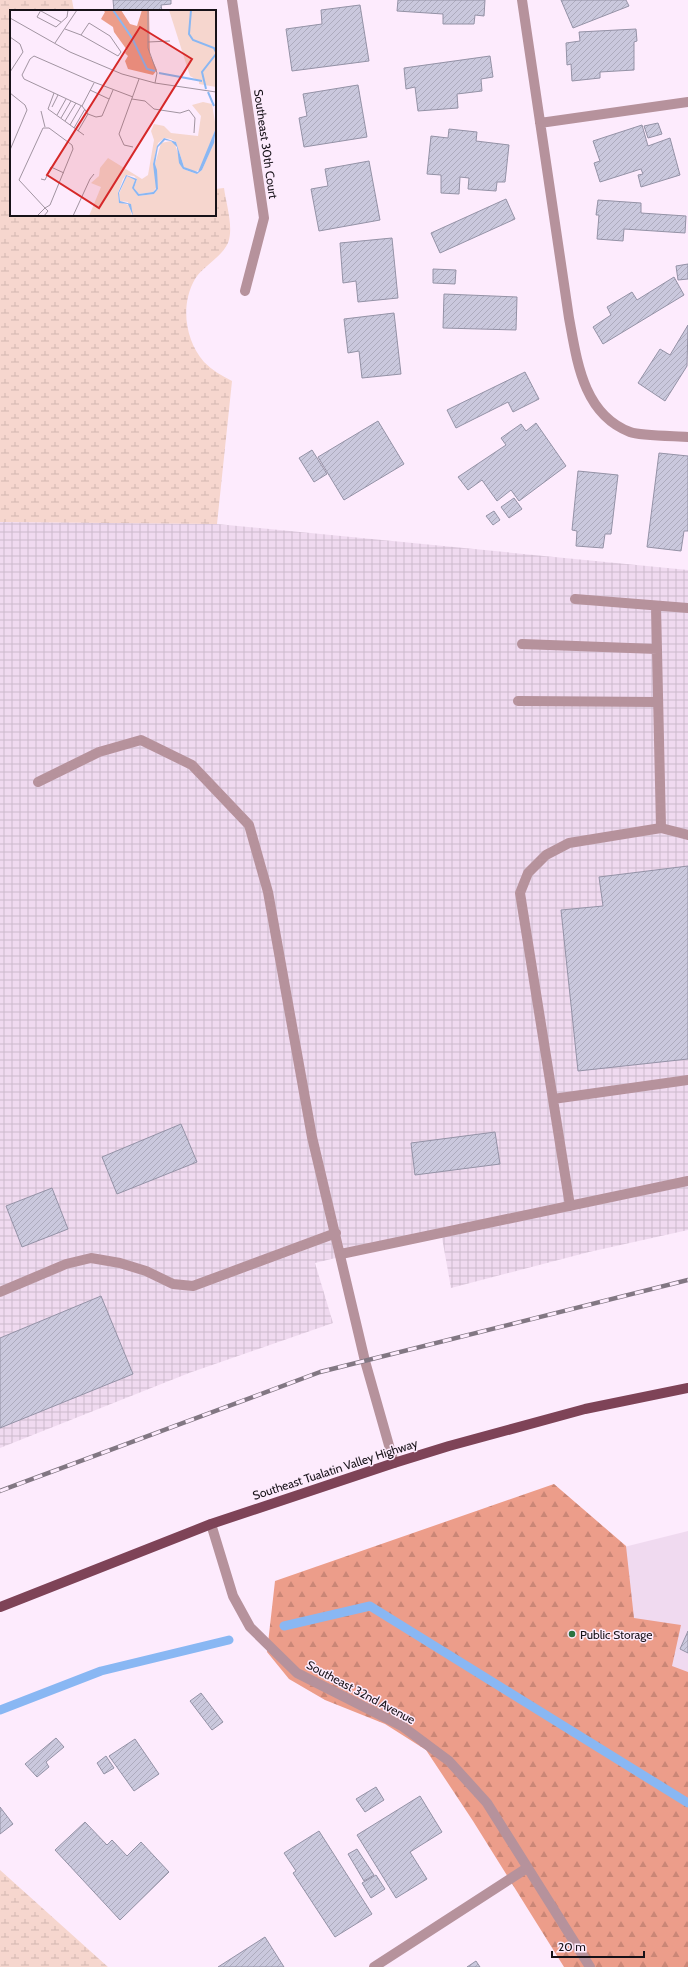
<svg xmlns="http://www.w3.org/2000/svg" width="688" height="1967" font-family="Cabin,sans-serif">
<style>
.built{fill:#f0daf0}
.industrial{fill:url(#industrial-grid)}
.forest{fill:url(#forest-firs)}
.wetland{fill:url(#wetland-marsh)}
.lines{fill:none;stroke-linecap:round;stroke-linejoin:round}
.stream{stroke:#89b7f3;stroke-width:9}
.building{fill:url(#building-hatch);stroke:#9492a6}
.lane{stroke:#b6929c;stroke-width:10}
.street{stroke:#b6929c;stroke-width:10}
.primary{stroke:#7e4357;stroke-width:10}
.rail-casing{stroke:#827783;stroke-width:4.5}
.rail{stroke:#fdebfd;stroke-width:3;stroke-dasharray:9;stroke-linecap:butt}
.poi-dot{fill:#297442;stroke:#fdebfd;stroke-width:1.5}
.labels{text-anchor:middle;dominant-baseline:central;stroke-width:3;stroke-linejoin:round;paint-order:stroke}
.street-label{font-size:12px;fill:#171218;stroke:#fdebfd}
.poi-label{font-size:12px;fill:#171218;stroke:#fdebfd;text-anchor:start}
.inset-river{fill:none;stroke:#89b7f3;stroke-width:2}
.inset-road{fill:none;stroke:#a194a1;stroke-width:1}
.view{fill:#d62828;fill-opacity:0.15;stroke:#d62828;stroke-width:2}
.inset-edge{fill:none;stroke:#171218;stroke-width:2}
</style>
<defs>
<pattern id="industrial-grid" width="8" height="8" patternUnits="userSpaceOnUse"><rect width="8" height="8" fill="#f0daf0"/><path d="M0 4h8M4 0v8" fill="none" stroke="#cdbacd"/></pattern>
<pattern id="forest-firs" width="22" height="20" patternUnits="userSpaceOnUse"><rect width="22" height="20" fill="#ec9d8a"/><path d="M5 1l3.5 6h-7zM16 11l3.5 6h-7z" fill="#ca8676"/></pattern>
<pattern id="wetland-marsh" width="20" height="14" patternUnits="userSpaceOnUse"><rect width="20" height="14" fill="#f6d6ce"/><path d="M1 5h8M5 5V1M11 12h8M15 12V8" fill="none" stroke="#d2b7b0"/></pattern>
<pattern id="building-hatch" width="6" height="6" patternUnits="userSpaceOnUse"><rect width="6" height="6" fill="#cac8dd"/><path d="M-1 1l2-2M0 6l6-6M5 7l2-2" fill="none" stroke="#adabbd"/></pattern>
</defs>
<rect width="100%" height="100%" fill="#fdebfd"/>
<path class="built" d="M 688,1531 L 688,1762 L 532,1570 Z"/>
<path class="industrial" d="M 0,522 L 217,524 L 688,570 L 688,1230 L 589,1252 L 451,1288 L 441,1232 L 315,1263 L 333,1323 L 189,1373 L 0,1448 Z"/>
<path class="forest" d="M 554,1484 L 626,1546 L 634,1618 L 681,1625 L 672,1666 L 688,1672 L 688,1967 L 564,1967 L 473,1821 L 426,1750 L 385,1724 L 325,1700 L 289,1679 L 267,1652 L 275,1581 Z"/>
<path class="wetland" d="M 0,0 L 72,0 L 74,11 L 11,11 L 11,215 L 215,215 L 215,189 L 224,188 C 226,204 234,227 228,243 C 221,258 204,265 195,279 C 180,305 185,340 204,362 C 212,370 222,376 232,381 L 217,524 L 0,522 Z
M 0,1870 L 108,1967 L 0,1967 Z"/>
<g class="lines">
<path class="stream" d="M 284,1626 L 370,1606 L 688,1803
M 0,1710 L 101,1671 L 229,1640"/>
</g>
<path class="building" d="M 113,0 L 171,0 L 171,4 L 161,5 L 162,11 L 114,11 Z
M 398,0 L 485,0 L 484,16 L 475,15 L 474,24 L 443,24 L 443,14 L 397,11 Z
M 561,0 L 626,0 L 629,6 L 573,28 Z
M 360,5 L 369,61 L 292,71 L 286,29 L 322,24 L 321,10 Z
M 636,29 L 637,41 L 634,42 L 634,70 L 600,72 L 600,78 L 572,81 L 571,64 L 567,65 L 566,43 L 580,41 L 579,32 Z
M 490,56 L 493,77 L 481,79 L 482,91 L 457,94 L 458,108 L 418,111 L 415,87 L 406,89 L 404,68 Z
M 358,85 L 367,137 L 304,147 L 299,118 L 307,116 L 303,94 Z
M 658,123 L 662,134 L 648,138 L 644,126 Z
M 642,125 L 648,146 L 670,138 L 680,175 L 641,187 L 638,175 L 643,174 L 641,169 L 600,182 L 594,163 L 600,161 L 593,141 Z
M 449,129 L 477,132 L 476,141 L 509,145 L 505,182 L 497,182 L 496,191 L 468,189 L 469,178 L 460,177 L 459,194 L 441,193 L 441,175 L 427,174 L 431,136 L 448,138 Z
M 369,161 L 380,220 L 319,231 L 311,189 L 328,186 L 325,169 Z
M 506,199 L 515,219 L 440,253 L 431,233 Z
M 598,200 L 641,203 L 641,213 L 686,216 L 685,233 L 624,229 L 623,241 L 597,239 L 599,215 L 596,215 Z
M 392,238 L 398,298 L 358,302 L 356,281 L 343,283 L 340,243 Z
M 688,264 L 688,279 L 678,280 L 676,266 Z
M 433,269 L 456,270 L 455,284 L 433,283 Z
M 674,277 L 684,295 L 603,344 L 593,327 L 611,315 L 607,307 L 632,292 L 637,300 Z
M 444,294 L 517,297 L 516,330 L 443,328 Z
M 394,313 L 401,374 L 362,378 L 359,351 L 348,353 L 344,319 Z
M 688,325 L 687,366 L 665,401 L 638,383 L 660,349 L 670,355 Z
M 525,372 L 539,399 L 513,412 L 508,402 L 456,428 L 447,410 Z
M 378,421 L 404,464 L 344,500 L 318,457 Z
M 536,423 L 566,466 L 519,501 L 511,490 L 497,501 L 482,480 L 468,490 L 458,477 L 506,445 L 501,438 L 521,424 L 526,431 Z
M 312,450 L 327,474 L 314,482 L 299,458 Z
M 659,453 L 688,456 L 688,531 L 684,531 L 681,551 L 647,547 Z
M 578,471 L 618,475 L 611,534 L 605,534 L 603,548 L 576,546 L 577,531 L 572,530 Z
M 514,498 L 522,509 L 509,518 L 501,507 Z
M 494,511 L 500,520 L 493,525 L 486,516 Z
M 688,866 L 688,1059 L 578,1071 L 561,910 L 603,906 L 599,877 Z
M 181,1124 L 197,1162 L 117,1194 L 102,1157 Z
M 495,1132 L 500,1164 L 415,1175 L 411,1143 Z
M 52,1188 L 68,1229 L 22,1247 L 6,1206 Z
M 101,1296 L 133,1374 L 0,1428 L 0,1338 Z
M 688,1631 L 688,1653 L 680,1649 Z
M 201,1693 L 223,1722 L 212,1730 L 190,1701 Z
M 56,1738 L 64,1747 L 46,1762 L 49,1767 L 37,1777 L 25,1764 Z
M 135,1739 L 159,1774 L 134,1791 L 109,1756 Z
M 106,1756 L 114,1768 L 104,1774 L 97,1763 Z
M 376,1787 L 384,1800 L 365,1812 L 356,1799 Z
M 420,1796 L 442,1832 L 410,1852 L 427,1879 L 396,1898 L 357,1835 Z
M 0,1807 L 13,1824 L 0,1834 Z
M 85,1822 L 107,1845 L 112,1840 L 127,1856 L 141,1842 L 169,1872 L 120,1920 L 55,1850 Z
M 319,1831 L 372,1914 L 335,1937 L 293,1873 L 296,1871 L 284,1853 Z
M 357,1849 L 374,1875 L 364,1881 L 348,1854 Z
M 376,1875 L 385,1889 L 371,1898 L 362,1883 Z
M 265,1937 L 284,1967 L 218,1967 Z
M 476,1961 L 480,1967 L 467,1967 Z"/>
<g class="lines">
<path class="lane" d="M 522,0 L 569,318 C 577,361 583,414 630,432 C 641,436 675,436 688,437
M 540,123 L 688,102
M 575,599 L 688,608
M 656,606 L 661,828
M 522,644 L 657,649
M 518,701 L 658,702
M 38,782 L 99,752 L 141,740 L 192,765 L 249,825 L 268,892 L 312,1137 L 365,1361 L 394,1463
M 553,1099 L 688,1080
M 570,1206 L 520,893 L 528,873 L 546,855 L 569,843 L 661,828 L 688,835
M 341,1254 L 688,1181
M 0,1292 L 66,1264 L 91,1258 L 120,1263 L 146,1271 L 173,1284 L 193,1286 L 336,1233
M 374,1967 L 527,1868"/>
<path class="street" d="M 232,0 L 264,218 L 245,291
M 211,1524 L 233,1596 L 250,1627 L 297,1673 L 402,1726 L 449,1761 L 487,1803 L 590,1967"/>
<path class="primary" d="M 0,1607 L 211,1524 L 394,1463 L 449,1446 L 585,1409 L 688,1388"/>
<g class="rail-casing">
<path id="rail" d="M 0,1491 L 320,1372 L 688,1280"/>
</g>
<use href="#rail" class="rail"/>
</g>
<circle class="poi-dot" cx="572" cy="1634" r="4"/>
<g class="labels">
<g class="street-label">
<text transform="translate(266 144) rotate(82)">Southeast 30th Court</text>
<text transform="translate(335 1469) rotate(-18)">Southeast Tualatin Valley Highway</text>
<text transform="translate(361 1692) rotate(28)">Southeast 32nd Avenue</text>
</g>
<g class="poi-label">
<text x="580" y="1634">Public Storage</text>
</g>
</g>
<g transform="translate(10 10)">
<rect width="206" height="206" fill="#fdebfd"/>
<path d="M 93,0 L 111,0 L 120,14 L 127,16 L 132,0 L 139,0 L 140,45 L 147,60 L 143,65 L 118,59 L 115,51 L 118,46 L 115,43 L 117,40 L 104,22 L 103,17 L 91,9 L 95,2 Z" fill="#ec9d8a"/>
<path d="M 159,0 L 196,0 L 206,22 L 206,77 L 189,74 L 189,71 L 180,66 ZM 193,92 L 202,94 L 206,118 L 190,160 L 183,162 L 174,157 L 166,132 L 161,129 L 154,128 L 148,133 L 143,154 L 146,165 L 146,178 L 143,182 L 129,184 L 124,178 L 127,169 L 124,166 L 116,165 L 113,169 L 108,183 L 109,192 L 119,195 L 122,206 L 79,206 L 91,177 L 81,173 L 89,166 L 90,158 L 98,148 L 132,169 L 138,165 L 144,130 L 141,121 L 144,114 L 154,116 L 161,123 L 188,126 L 191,106 L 182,95 ZM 206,127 L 206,206 L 123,206 L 118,192 L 110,191 L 109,184 L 117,166 L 125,170 L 123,178 L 128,186 L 144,184 L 148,179 L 145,154 L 151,133 L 161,131 L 165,134 L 173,159 L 187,164 L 192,160 Z" fill="#f6d6ce"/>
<path d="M 196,0 L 206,0 L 206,22 L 196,4 Z" fill="#f6d6ce"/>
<path d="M 206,118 L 204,133 L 192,160 L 187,164 L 173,159 L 169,153 L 167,137 L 161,131 L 155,130 L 148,137 L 145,154 L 147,160 L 148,179 L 144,184 L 128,186 L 122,178 L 125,170 L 117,166 L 109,183 L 110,191 L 121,194 L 123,206 L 118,194 L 109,193 L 108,183 L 116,165 L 127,169 L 124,178 L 129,184 L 143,182 L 146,179 L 143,154 L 147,136 L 154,128 L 166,132 L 174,157 L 188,162 Z" fill="#89b7f3"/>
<path class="inset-river" d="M 103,0 L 122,28 L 137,59 L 145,61M 181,0 L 179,24 L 183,30 L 204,38 L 206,42M 149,63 L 192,71M 196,79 L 192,62 L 206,44M 198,82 L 204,96"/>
<path class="inset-road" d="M 31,0 L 27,7 L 46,17 L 57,7 L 58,0M 138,0 L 138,38 L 147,63 L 145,73M 31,1 L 51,12M 0,8 L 60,42 L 112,64 L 145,73 L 206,82M 55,19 L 71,25 L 79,13 L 100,26 L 111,42 L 108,46 L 71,25M 0,27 L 10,34 L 13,42 L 0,62M 138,32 L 160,31M 45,33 L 67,0M 80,80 L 99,89M 103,80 L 92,106 L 86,107 L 78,104 L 72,96 L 14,69 L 12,65 L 20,49 L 24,46 L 81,71 L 123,87M 0,83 L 15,95 L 17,100 L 0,140M 44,83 L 38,99 L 74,125M 122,89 L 135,91 L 144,99 L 170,103 L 179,100 L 185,108 L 184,123M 72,96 L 84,73M 42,97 L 48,85M 31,101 L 35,117M 47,105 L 56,89M 51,108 L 61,91M 55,111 L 66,93M 60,115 L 71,96M 33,118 L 39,118 L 62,135 L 63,139 L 40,195 L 35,198 L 9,170 ZM 64,118 L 75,99M 68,121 L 78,104M 123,137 L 114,135 L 109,124 L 129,69M 31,169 L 35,170 L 41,157 L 54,163M 27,206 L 35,198 L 38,201 L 34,206M 63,206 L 80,169 L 84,164"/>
<path class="view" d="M 130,17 L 182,49 L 89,198 L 37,165 Z"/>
<rect width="206" height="206" class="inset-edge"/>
</g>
<path d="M552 1951v6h92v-6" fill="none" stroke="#171218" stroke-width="2"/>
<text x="558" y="1951" font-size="12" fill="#171218" stroke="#fdebfd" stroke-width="3" paint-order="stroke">20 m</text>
</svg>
